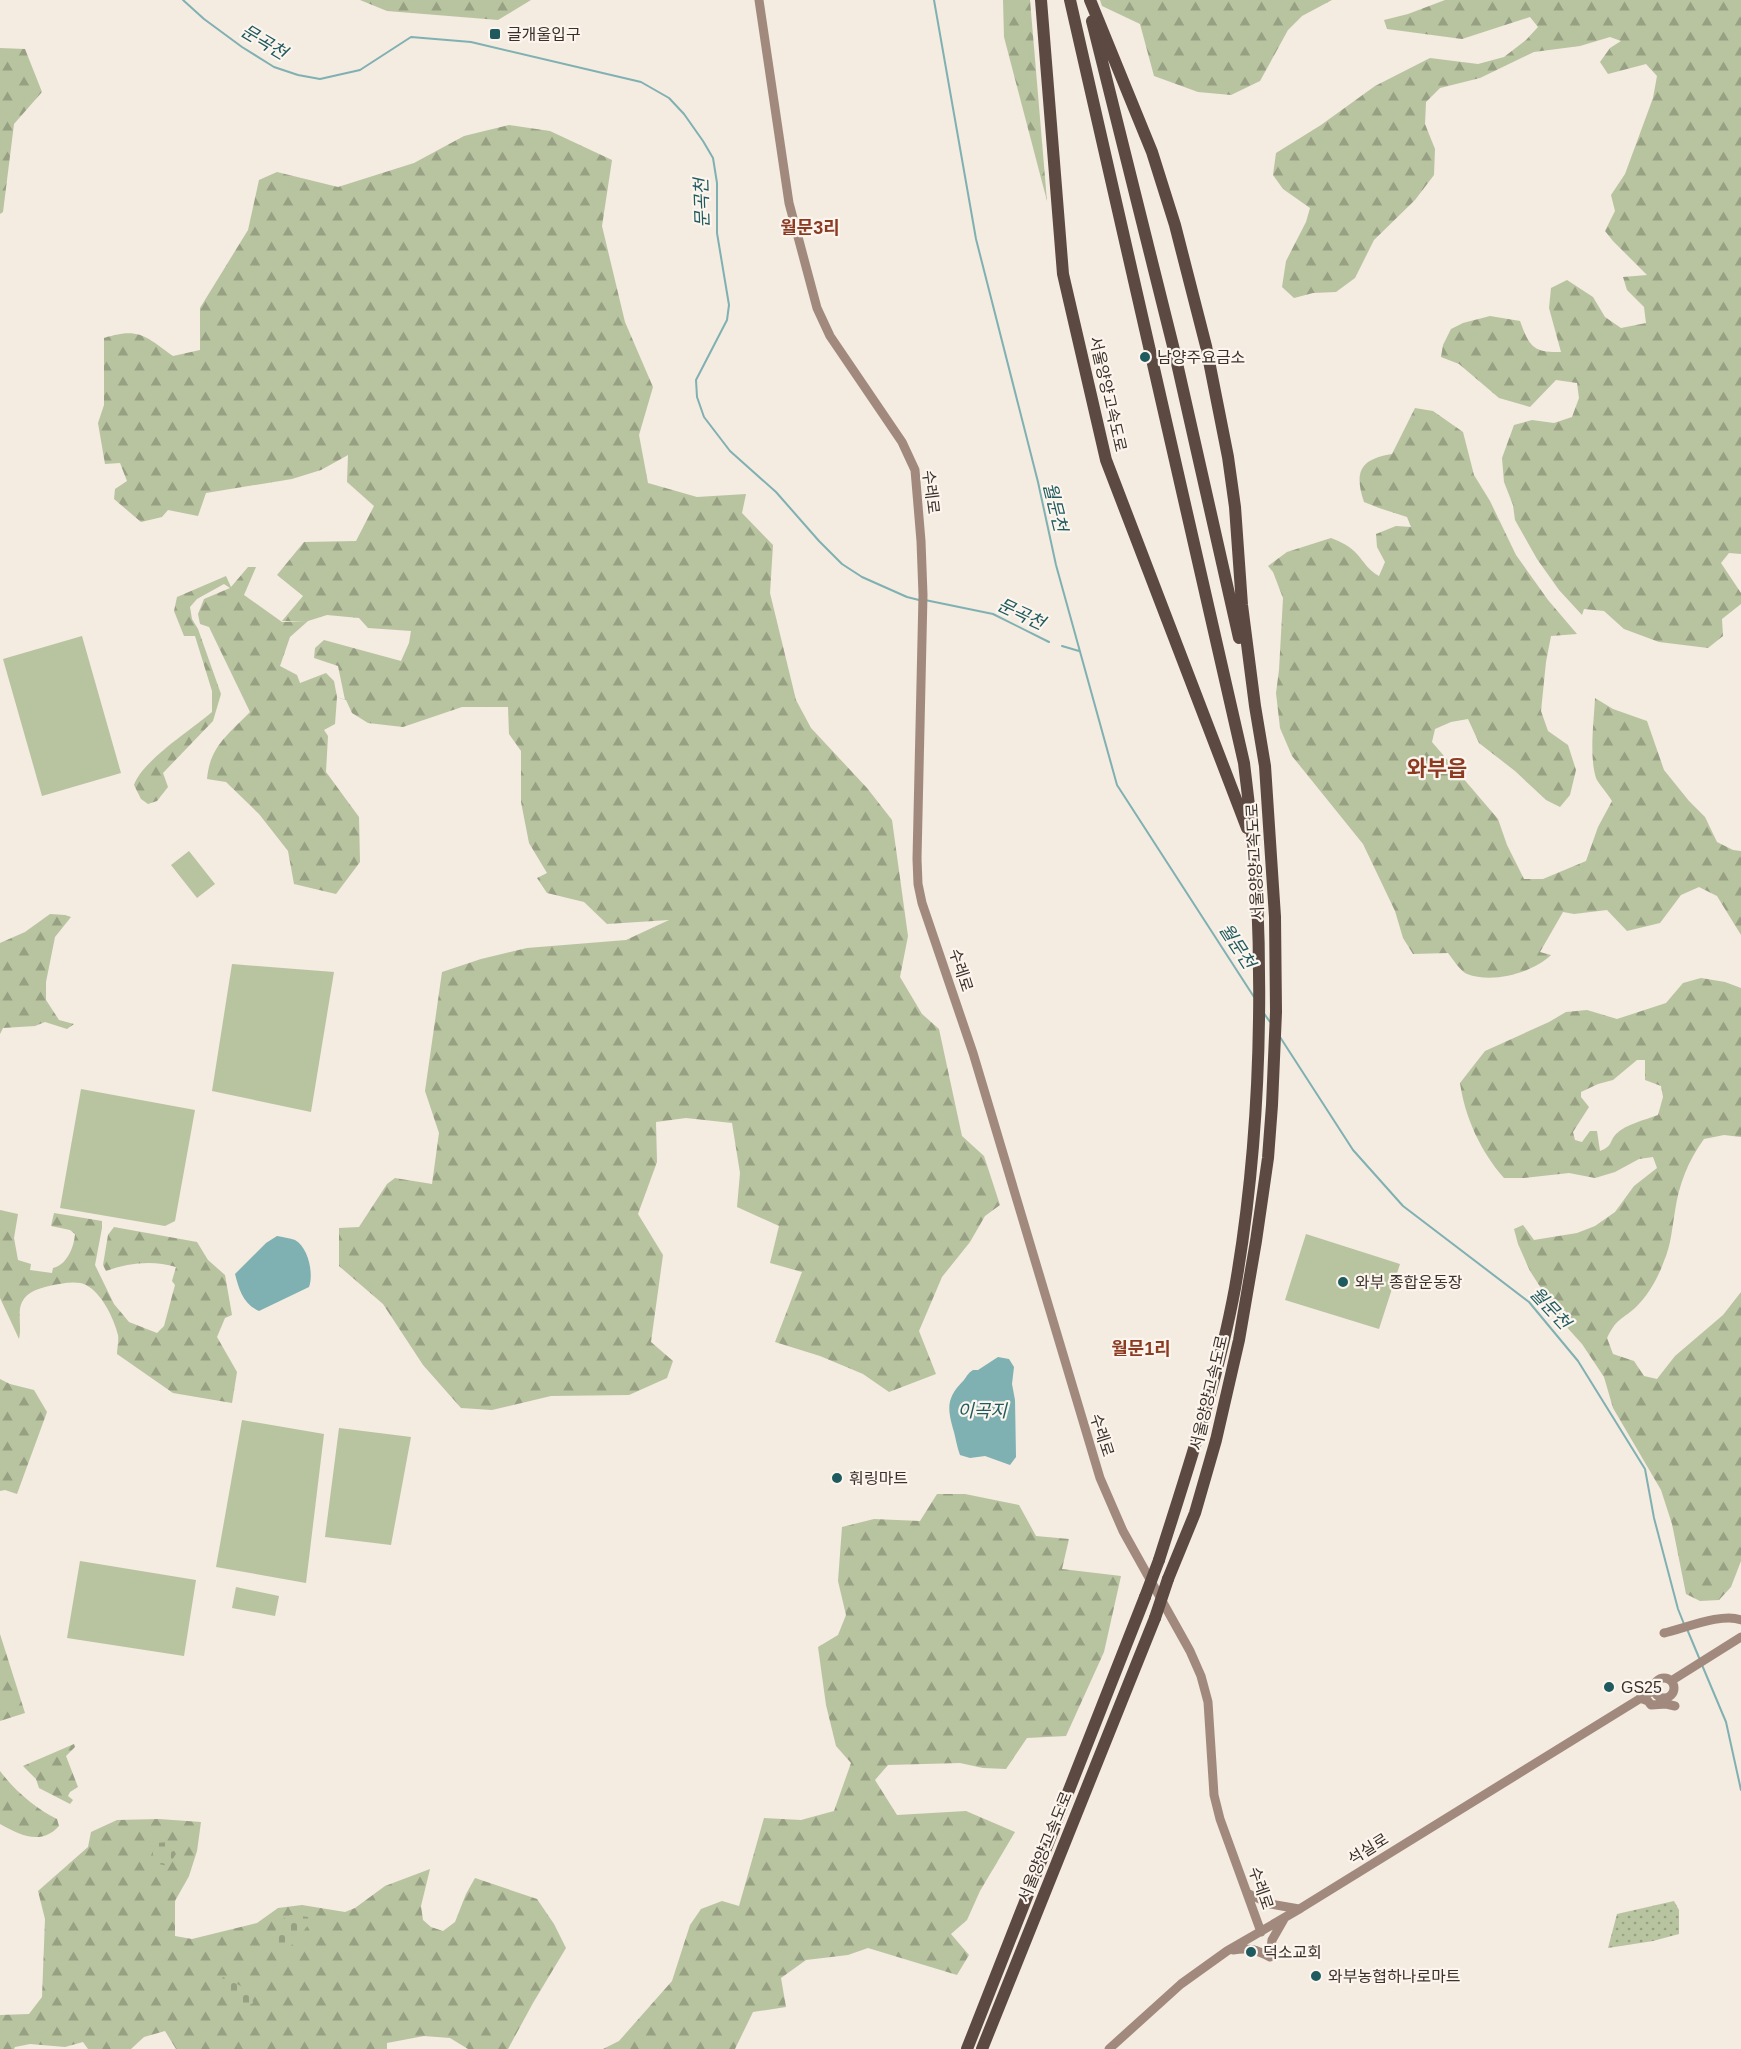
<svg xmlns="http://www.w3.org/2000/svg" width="1741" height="2049" font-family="Helvetica,'Noto Sans KR',sans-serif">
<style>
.grass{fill:url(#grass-dots)}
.forest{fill:url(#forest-firs);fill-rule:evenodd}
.cemetery{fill:url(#cemetery-stones)}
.pitch{fill:#b8c4a0}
.water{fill:#7fb0b2}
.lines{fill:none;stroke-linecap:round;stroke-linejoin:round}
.stream{stroke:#7fb0b2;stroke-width:2}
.secondary{stroke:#a18a7d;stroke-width:9}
.highway{stroke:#5c4a42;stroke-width:12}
.highway-bridge{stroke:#5c4a42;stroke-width:12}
.poi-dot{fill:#1f5a5e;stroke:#fbf5ee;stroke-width:2}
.labels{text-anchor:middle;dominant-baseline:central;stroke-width:4.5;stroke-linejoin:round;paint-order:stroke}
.poi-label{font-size:16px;fill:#3b302b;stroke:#fbf5ee;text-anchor:start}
.street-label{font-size:16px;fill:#3b302b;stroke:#fbf5ee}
.water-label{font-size:18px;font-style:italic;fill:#1f5a5e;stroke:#fbf5ee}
.neighbourhood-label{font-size:18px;font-weight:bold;fill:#8c3b22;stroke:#fbf5ee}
.district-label{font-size:22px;font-weight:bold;fill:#8c3b22;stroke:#fbf5ee}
</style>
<defs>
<pattern id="grass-dots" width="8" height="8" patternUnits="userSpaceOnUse" patternTransform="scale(1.5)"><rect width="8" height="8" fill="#b8c4a0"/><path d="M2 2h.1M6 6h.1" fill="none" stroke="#97a083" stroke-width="1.8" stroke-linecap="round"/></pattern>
<pattern id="forest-firs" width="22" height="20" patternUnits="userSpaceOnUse" patternTransform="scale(1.5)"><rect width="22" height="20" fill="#b8c4a0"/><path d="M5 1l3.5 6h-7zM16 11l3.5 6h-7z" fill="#97a083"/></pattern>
<pattern id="cemetery-stones" width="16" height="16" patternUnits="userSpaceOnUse" patternTransform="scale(1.5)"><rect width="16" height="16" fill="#b8c4a0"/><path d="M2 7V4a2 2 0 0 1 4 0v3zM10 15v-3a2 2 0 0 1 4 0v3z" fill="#97a083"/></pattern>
</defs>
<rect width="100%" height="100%" fill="#f4ebe1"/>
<path class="grass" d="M 1674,1901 L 1679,1910 L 1679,1934 L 1653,1941 L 1608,1948 L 1617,1914 Z"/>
<path class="forest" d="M 360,0 L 531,0 L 498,20 L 387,11 Z
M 1003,0 L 1030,0 L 1047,201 L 1004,37 Z
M 1100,0 L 1332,0 L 1302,16 L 1288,30 L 1260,81 L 1231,95 L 1198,92 L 1154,76 L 1140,24 L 1102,6 Z
M 1445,0 L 1741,0 L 1741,554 L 1729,553 L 1721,563 L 1741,593 L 1741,604 L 1722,619 L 1723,636 L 1708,648 L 1659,642 L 1624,629 L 1604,611 L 1584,609 L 1582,615 L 1559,590 L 1537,559 L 1515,520 L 1513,505 L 1504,482 L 1502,458 L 1514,425 L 1532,420 L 1554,423 L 1572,417 L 1579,398 L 1577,383 L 1556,380 L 1530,407 L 1499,398 L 1459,364 L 1441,357 L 1443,345 L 1451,329 L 1463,323 L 1490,316 L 1520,321 C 1529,346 1533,353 1561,352 L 1549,308 L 1551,288 L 1567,280 L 1593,297 L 1605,317 L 1621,328 L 1646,323 L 1644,307 L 1627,290 L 1623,277 L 1647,275 L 1613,241 L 1605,231 L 1615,211 L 1611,195 L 1625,174 L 1653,98 L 1657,76 L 1646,64 L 1608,74 L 1600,62 L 1610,48 L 1621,41 L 1610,37 L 1580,46 L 1534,52 L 1480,78 L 1440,88 L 1426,102 L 1425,124 L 1435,149 L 1434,175 L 1415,200 L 1374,240 L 1355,278 L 1336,292 L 1313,293 L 1294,298 L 1282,287 L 1286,261 L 1306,222 L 1310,208 L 1283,189 L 1273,175 L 1276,153 L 1321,125 L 1375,86 L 1430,58 L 1478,64 L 1504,57 L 1526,40 L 1538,27 L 1530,17 L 1462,39 L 1387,29 L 1384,20 L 1408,14 Z
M 0,48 L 25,49 L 42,92 L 14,124 L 3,212 L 0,214 Z
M 509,125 L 550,131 L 612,160 L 602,226 L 625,322 L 653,387 L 639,435 L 648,483 L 697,497 L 746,494 L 742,513 L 773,545 L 770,593 L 796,700 L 811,728 L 867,788 L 892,820 L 908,936 L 900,977 L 922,1014 L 939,1029 L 962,1136 L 984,1156 L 1000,1205 L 985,1216 L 970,1242 L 942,1277 L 919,1331 L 936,1374 L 889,1392 L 863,1374 L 820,1356 L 775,1342 L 802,1272 L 770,1263 L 779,1226 L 737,1207 L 740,1173 L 732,1123 L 686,1118 L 656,1122 L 657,1162 L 638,1214 L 663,1255 L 651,1342 L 673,1361 L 667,1378 L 629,1395 L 551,1396 L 492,1410 L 461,1408 L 423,1365 L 383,1304 L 339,1266 L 339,1228 L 359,1227 L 387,1184 L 395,1178 L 432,1184 L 439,1133 L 425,1091 L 442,972 L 481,959 L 527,948 L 626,940 L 669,920 L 607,924 L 584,902 L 547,893 L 537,878 L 547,873 L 529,843 L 521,802 L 521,751 L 509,734 L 508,707 L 462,707 L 403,727 L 368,723 L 352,713 L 346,700 L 337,697 L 335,724 L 324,730 L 328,736 L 326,772 L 359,817 L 360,862 L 336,894 L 294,884 L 288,851 L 259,814 L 226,782 L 207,779 C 210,746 228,735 250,712 L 209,627 L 200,624 L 198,614 L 204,599 L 230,588 L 224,584 L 197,599 L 190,607 L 192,619 L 198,629 L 221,694 L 213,721 L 163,773 L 168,787 L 157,801 L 148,804 L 141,799 L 134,785 C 142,761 191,730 212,712 L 212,691 L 195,636 L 184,636 L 174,611 L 177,597 L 226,576 L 231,587 L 248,567 L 256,567 L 244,595 L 282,622 L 307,622 L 282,621 L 303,596 L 277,575 L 304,542 L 356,541 L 374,506 L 347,482 L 348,455 L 321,470 L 292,479 L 206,493 L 198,516 L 168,510 L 162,517 L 141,522 L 114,499 L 115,489 L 127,481 L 120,463 L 105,464 L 98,423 L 104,405 L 104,338 C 139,327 145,336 173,356 L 200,350 L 200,308 L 248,230 L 259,180 L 277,172 L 338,187 L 414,163 L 464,136 ZM 327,615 L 359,618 L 368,628 L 411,631 L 409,643 L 401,661 L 324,640 L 315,648 L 314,658 L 338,666 L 345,700 L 337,697 L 334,681 L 326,673 L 300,683 L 297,675 L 280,666 L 290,637 L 308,621 Z
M 1415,408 L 1433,411 L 1463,432 L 1474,475 L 1490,501 L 1516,555 L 1548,600 L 1577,634 L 1551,636 L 1546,662 L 1541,711 L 1548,731 L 1568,745 L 1576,770 L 1570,795 L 1560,807 L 1546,800 L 1515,771 L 1479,743 L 1468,719 L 1451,722 L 1435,729 L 1432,742 L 1498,819 L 1507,845 L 1524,879 L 1543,879 L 1586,861 L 1598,827 L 1612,801 C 1608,794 1598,783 1596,778 C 1589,756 1594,721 1595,698 L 1613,709 L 1647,721 L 1664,770 L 1689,801 L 1705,817 L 1717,842 L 1733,850 L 1741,851 L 1741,935 L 1717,896 L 1699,887 L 1681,895 L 1660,923 L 1627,931 L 1607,910 L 1574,914 L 1563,912 L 1540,952 L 1551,955 C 1532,973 1493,984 1467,974 C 1460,971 1453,959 1448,953 L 1413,954 L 1403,938 L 1395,911 L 1363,844 L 1292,756 L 1280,728 L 1276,693 L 1279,670 L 1283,598 L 1273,572 L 1268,566 L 1287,552 L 1331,538 C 1341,542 1350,546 1357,554 C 1365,563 1368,570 1379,576 L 1385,562 L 1377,547 L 1376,534 L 1396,526 L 1411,527 L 1407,517 L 1379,508 L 1364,502 C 1354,472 1360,459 1392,454 Z
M 50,914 L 65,915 L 71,917 L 55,937 L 46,982 L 46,1000 L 59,1020 L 74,1024 L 67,1029 L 45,1022 L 35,1026 L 3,1028 L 0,1034 L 0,943 L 25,932 Z
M 1701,978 L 1725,982 L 1741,988 L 1741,1137 L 1724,1135 L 1704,1139 C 1688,1161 1679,1184 1675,1211 C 1672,1228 1671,1245 1664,1261 C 1658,1278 1648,1296 1635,1308 C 1620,1321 1617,1318 1607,1338 L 1613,1354 L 1634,1361 L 1644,1376 L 1657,1379 L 1675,1356 L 1723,1315 L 1741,1292 L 1741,1561 L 1731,1587 L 1719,1600 L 1700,1601 L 1686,1594 L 1672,1524 L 1661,1490 L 1613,1408 L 1604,1377 L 1582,1344 L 1564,1324 L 1530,1271 L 1518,1244 L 1514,1229 L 1523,1225 L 1534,1240 L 1577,1233 L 1595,1226 L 1615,1212 L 1634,1186 L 1657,1168 L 1653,1157 L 1639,1159 L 1615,1172 L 1595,1178 L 1569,1173 L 1524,1178 L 1504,1178 C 1481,1152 1465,1118 1460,1083 L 1485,1051 L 1549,1022 L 1566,1012 L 1587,1010 L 1617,1019 L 1666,1003 L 1683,983 ZM 1637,1060 L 1645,1060 L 1645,1080 L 1661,1086 L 1663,1097 L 1658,1115 C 1645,1120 1626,1124 1616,1134 C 1609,1142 1613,1146 1600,1151 L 1597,1131 L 1590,1131 L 1582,1142 L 1575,1140 L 1573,1132 L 1589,1107 L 1581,1097 L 1581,1092 L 1598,1084 L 1613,1080 Z
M 0,1210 L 18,1214 L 14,1238 L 18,1260 L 31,1264 L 30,1270 L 52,1273 L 53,1268 C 67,1265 74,1247 75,1234 L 70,1230 L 51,1226 L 54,1213 L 102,1221 L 102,1228 L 95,1265 L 114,1304 L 129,1322 L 157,1333 L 164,1326 L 175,1285 L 172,1281 L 176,1267 C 152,1260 129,1263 106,1271 L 103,1265 L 108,1235 L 114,1227 L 197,1242 L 208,1260 L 225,1275 L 232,1315 L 225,1318 L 217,1337 L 237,1372 L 232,1403 L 173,1393 L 117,1354 C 117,1348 119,1341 118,1335 C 114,1319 102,1293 86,1285 C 76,1280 60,1284 49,1286 C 38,1289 28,1291 22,1302 C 17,1312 22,1326 19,1339 L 0,1298 Z
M 0,1379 L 10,1384 L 34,1390 L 47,1412 L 17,1494 L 5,1490 L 0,1491 Z
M 937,1494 L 965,1494 L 1019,1505 L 1036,1536 L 1069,1539 L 1062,1569 L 1121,1576 L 1104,1652 L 1066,1736 L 1027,1738 L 1006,1769 L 983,1768 L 960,1763 L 888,1765 L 875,1780 L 897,1815 L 966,1811 L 1015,1832 L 980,1891 L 967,1920 L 951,1934 L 969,1955 L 957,1975 L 868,1948 L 848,1955 L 806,1960 L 781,1978 L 786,2007 L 753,2012 L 735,2049 L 603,2049 L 619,2041 L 672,1981 L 690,1925 L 701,1909 L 722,1901 L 739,1906 L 764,1818 L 801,1820 L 834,1811 L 851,1763 L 836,1746 L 826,1705 L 818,1647 L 838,1635 L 846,1615 L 838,1581 L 842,1527 L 874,1519 L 920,1521 Z
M 0,1634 L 25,1713 L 0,1721 Z
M 74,1744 L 75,1747 L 66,1756 L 78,1787 L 70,1792 L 68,1796 L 73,1800 L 70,1804 L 39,1788 L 36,1779 L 23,1766 Z
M 0,1771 C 15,1791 35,1808 57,1819 L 59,1826 C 41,1846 20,1835 0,1824 Z
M 159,1819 L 201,1822 L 197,1851 L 189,1876 L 175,1901 L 175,1936 L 192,1939 L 257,1923 L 278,1908 L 302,1905 L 345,1912 L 355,1908 L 385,1886 L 430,1869 L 421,1906 L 423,1920 L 431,1927 L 443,1931 L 455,1922 L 466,1894 L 475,1878 L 537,1899 L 554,1924 L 566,1948 L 533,2003 L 508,2049 L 468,2049 L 450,2038 L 424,2036 L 387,2043 L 387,2049 L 176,2049 L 165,2031 L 144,2037 L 131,2049 L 88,2049 L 83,2042 L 65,2047 L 30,2044 L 15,2047 L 14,2049 L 0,2049 L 0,2015 L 29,2014 L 42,1997 L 45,1919 L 38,1891 L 88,1847 L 91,1832 L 117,1820 Z"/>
<path class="cemetery" d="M 169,1842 L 176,1854 L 168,1866 L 159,1864 L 152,1853 L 157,1843 Z
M 291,1915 L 308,1917 L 309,1924 L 294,1943 L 281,1953 C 270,1944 275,1933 278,1921 Z
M 223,1977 L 251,1991 L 253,2003 L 241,2009 L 227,1999 L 218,1985 Z"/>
<path class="pitch" d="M 82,636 L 121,773 L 42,796 L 3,659 Z
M 189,851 L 215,884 L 197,898 L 171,865 Z
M 232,964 L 334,972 L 311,1112 L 212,1091 Z
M 81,1089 L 195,1110 L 175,1221 L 165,1226 L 60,1208 Z
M 1306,1234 L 1400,1264 L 1379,1329 L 1285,1300 Z
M 242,1420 L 324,1434 L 306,1583 L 216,1567 Z
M 339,1428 L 411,1437 L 391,1545 L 325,1537 Z
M 80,1561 L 196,1580 L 184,1656 L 67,1638 Z
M 236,1587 L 279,1596 L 275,1616 L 232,1608 Z"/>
<path class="water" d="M 277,1236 C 282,1237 290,1238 295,1240 C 308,1247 314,1273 309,1287 L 259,1311 C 243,1304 239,1289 235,1274 L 266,1243 Z
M 998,1357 L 1009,1359 L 1014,1367 L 1012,1384 L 1015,1400 L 1016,1457 L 1010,1465 L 985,1456 L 970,1458 L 960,1455 C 957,1447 956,1440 954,1432 C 947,1408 946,1398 964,1380 C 967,1376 968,1373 973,1370 L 978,1370 Z"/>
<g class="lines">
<path class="stream" d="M 183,0 L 204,19 L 242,47 L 274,67 L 298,75 L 320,79 L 360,70 L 411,37 L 471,42 L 641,82 L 669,98 L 684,114 L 703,141 L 713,158 L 717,183 L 717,233 L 729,305 L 727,320 L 696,380 L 697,397 L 704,417 L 730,451 L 776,492 L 819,541 L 842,564 L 862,577 L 907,597 L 919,600
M 934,0 L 976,239 L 1038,482 L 1056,565 L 1117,785 L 1254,997
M 925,600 L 993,614 L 1049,642
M 1062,646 L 1079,651
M 1263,1012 L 1270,1022
M 1280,1037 L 1353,1150 L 1403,1206 L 1529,1302 L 1578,1361 L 1645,1469 L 1654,1518 L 1678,1609 L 1684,1624
M 1687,1629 L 1700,1660
M 1702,1665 L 1726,1722 L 1741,1790"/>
<path class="secondary" d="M 759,0 L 789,203 L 817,308 L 830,336 L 902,442 L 915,470 L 921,541 L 923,595 L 917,859 L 918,884 L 922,903 L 973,1053 L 1100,1478 L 1123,1531 L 1190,1651 L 1201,1676 L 1208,1702 L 1214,1795 L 1220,1819 L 1261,1932
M 1664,1633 C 1683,1629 1723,1612 1741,1620
M1654 1688a10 10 0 1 1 20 0a10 10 0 1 1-20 0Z
M 1671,1681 L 1741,1637
M 1640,1698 L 1648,1701 L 1651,1705 L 1666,1704 L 1675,1706
M 1247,1893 L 1270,1904 L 1299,1909
M 1233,1950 C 1249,1947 1257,1950 1270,1957
M 1270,1957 L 1272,1940 L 1284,1919
M 1109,2049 L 1181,1984 L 1227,1951 L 1301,1908 L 1654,1690"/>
<path class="highway" d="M 1041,0 L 1063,274 L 1106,460 L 1247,828
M 1070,0 L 1244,763 C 1249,806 1255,850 1257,894 C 1263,1028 1258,1156 1235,1288 C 1218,1380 1187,1471 1159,1560
M 1090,0 L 1152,152 L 1175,225 L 1206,346 L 1228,457 L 1235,507 L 1242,605 L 1255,706 L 1265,766 L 1275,917 L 1276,1012 L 1272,1105 L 1268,1158 L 1256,1241 L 1239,1340 L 1216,1440 L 1195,1513 L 1168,1579
M 1092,21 L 1174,350 L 1239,638
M 967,2049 L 1145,1597
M 982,2049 L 1155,1618"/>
<path class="highway-bridge" d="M 1145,1597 L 1159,1560
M 1155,1618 L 1168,1579"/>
</g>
<g class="poi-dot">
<rect x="489" y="28" width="12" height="12" rx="3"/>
<circle cx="1145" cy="357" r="6"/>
<circle cx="1343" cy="1282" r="6"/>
<circle cx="837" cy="1478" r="6"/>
<circle cx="1609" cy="1687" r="6"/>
<circle cx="1251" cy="1952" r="6"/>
<circle cx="1316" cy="1976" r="6"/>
</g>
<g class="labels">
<g class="poi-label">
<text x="507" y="34">글개울입구</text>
<text x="1157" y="357">남양주요금소</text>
<text x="1355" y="1282">와부 종합운동장</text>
<text x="849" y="1478">훠링마트</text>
<text x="1621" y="1687">GS25</text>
<text x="1263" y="1952">덕소교회</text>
<text x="1328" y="1976">와부농협하나로마트</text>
</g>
<g class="street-label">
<text transform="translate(1108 394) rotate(77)">서울양양고속도로</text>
<text transform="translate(931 492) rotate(83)">수레로</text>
<text transform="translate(1255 862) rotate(-93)">서울양양고속도로</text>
<text transform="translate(961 970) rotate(72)">수레로</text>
<text transform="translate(1209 1393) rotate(-77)">서울양양고속도로</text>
<text transform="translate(1102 1435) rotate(72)">수레로</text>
<text transform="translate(1045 1847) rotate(-68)">서울양양고속도로</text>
<text transform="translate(1368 1849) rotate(-32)">석실로</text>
<text transform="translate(1261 1888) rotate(71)">수레로</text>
</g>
<g class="water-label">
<text transform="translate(264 42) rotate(31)">문곡천</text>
<text transform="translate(702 203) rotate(-92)">문곡천</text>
<text transform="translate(1055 507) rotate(76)">월문천</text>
<text transform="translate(1021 614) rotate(25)">문곡천</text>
<text transform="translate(1237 946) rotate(57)">월문천</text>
<text transform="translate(1550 1308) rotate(47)">월문천</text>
<text x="982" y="1411">이곡지</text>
</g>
<g class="neighbourhood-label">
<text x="810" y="228">월문3리</text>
<text x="1141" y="1349">월문1리</text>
</g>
<g class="district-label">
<text x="1437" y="768">와부읍</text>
</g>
</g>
</svg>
